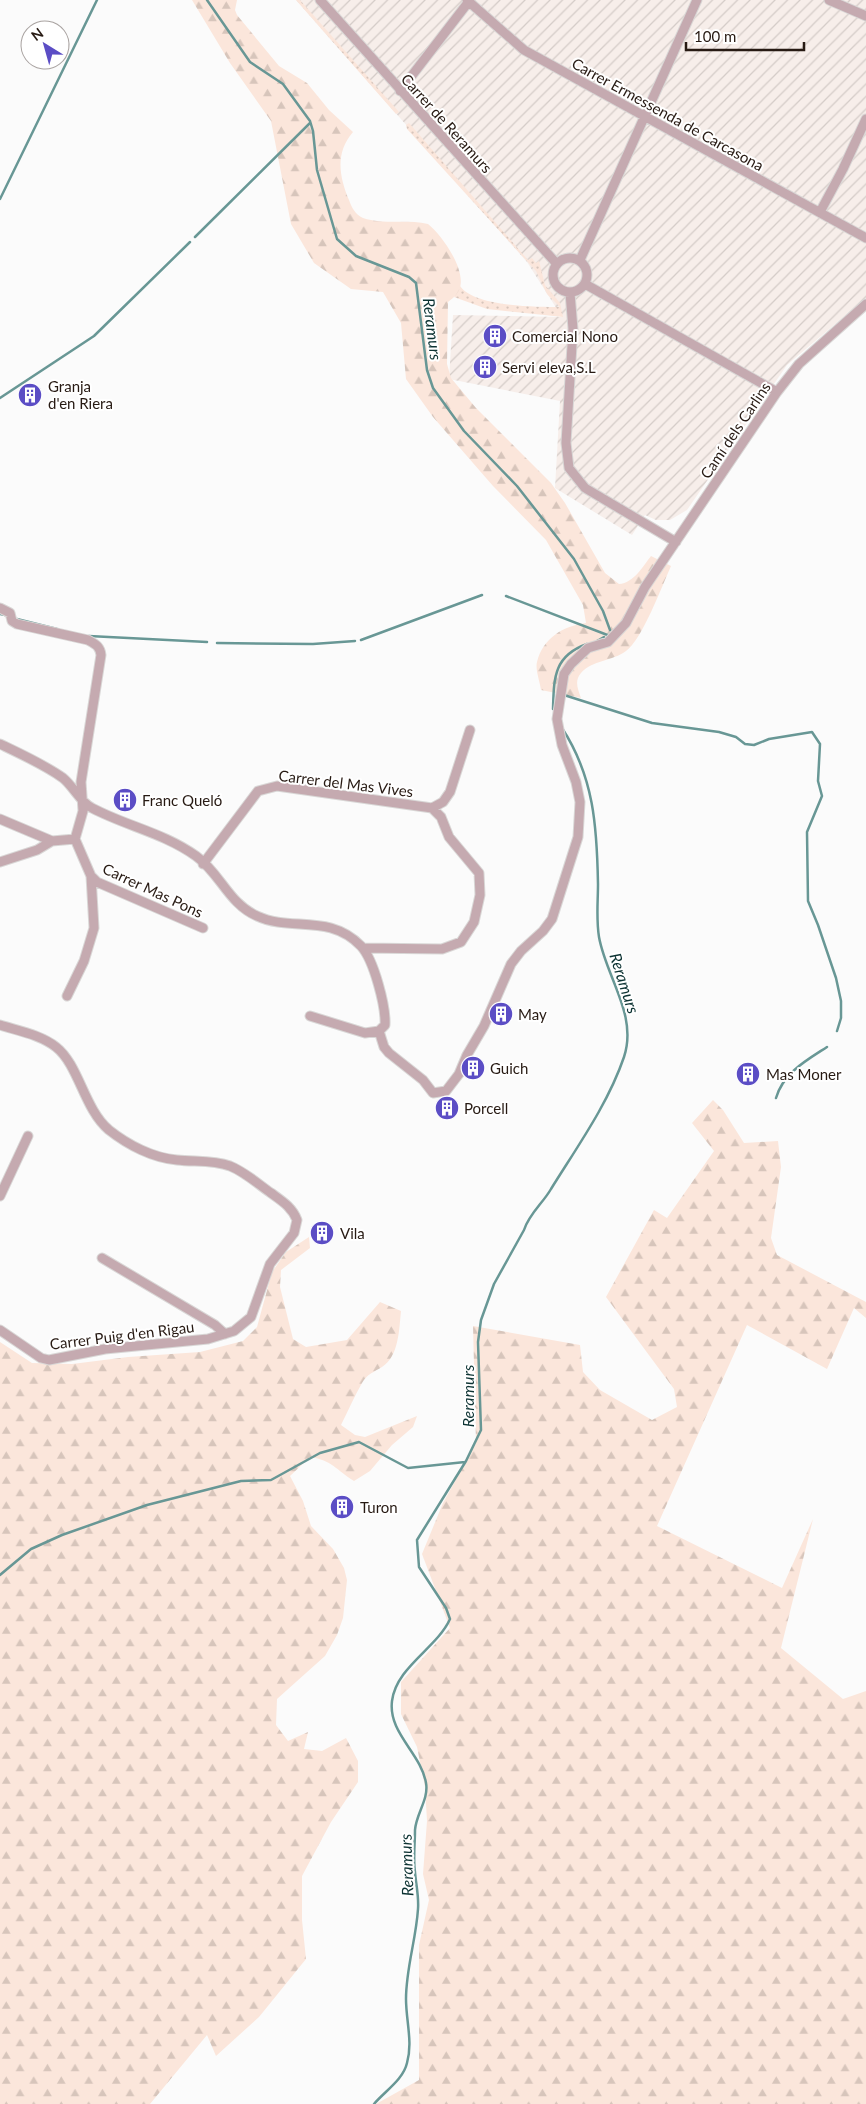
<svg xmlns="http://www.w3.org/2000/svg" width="866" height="2104" font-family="Lato,sans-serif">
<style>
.industrial{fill:url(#industrial-furrows)}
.grass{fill:url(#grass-dots)}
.forest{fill:url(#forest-firs)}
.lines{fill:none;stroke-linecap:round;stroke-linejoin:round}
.stream{stroke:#689795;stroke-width:2.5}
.minor-casing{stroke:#d9d7d6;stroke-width:11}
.minor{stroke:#c5aab0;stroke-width:9}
.labels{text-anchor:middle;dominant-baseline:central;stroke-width:4;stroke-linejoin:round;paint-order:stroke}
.street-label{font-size:15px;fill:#271a13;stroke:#fff}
.poi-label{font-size:15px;fill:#271a13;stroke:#fff;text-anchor:start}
.water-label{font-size:16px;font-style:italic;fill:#0d3333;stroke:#fff}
</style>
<defs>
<pattern id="industrial-furrows" width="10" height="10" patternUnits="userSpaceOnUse" patternTransform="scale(1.25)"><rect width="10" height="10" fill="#f7eeea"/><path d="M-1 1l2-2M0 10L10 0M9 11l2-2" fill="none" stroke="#d4ccc8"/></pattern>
<pattern id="grass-dots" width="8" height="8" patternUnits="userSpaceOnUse" patternTransform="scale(1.25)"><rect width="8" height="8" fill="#fbe6db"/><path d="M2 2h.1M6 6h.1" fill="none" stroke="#d7c5bb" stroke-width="1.8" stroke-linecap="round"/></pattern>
<pattern id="forest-firs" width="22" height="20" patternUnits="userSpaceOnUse" patternTransform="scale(1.25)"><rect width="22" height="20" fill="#fbe6db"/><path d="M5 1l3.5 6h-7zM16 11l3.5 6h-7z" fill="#d7c5bb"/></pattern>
</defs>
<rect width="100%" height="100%" fill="#fbfbfb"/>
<path class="industrial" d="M 296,0 L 866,0 L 866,298 L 787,365 L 687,510 L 670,520 L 656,520 L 645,515 L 632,535 L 555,488 L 560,401 L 449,379 L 453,315 L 562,317 L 527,262 Z"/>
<path class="grass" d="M 296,0 L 300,0 L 399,112 L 396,114 Z
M 409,123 L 528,260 L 532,258 L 536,263 L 539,261 L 545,285 L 560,303 L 563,317 L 487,309 L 454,297 L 460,286 C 475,307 536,307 560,307 L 547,294 L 536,271 L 407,129 L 406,125 Z"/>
<path class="forest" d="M 192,0 L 237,0 L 235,10 L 237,15 L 279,66 L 307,83 L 329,110 L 353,132 C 335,153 339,176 349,200 C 352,208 355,214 363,218 C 384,225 407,219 428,224 C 442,235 468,272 459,290 C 457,295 452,299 448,302 L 447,364 L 451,378 L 476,408 L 551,483 L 565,503 L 605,573 L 619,584 C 634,583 643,566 651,556 L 671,566 C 662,586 642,640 626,651 C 613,661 592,660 581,673 C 574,681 578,689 581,698 L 541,690 C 540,682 535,669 537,662 C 543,638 563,626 586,623 L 583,605 L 546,540 L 493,486 L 433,417 L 406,379 L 401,323 L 383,292 L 351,289 L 314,263 L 291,224 L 271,121 L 230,63 Z
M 713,1100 L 723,1110 L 744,1143 L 778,1141 L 781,1167 L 771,1238 L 777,1255 L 866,1302 L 866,1318 L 854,1308 L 827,1369 L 747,1325 L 657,1526 L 782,1588 L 813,1519 L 781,1648 L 843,1699 L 866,1691 L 866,2104 L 376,2104 L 419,2080 L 419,1945 L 429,1900 L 423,1874 L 427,1821 L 425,1787 L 417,1747 L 401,1714 L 401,1682 L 450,1628 L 422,1554 L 443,1503 L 476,1443 L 473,1326 L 580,1345 L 583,1372 L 600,1390 L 652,1420 L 677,1407 L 674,1389 L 606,1297 L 654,1210 L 667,1218 L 714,1151 L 692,1123 Z
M 309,1237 L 310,1248 L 281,1270 L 280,1287 L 293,1339 L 306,1347 L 347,1340 L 380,1302 L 401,1311 C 399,1330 399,1356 382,1367 C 374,1372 367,1374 362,1383 C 354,1397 348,1411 341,1425 L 355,1435 L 365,1437 L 417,1416 L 413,1427 L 392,1445 L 370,1471 L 354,1481 C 336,1470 332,1460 310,1457 L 290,1476 L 303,1501 L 311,1526 L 333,1549 L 344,1568 L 347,1580 L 343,1618 L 337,1635 L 325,1656 L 277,1699 L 276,1725 L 288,1741 L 308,1732 L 304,1749 L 322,1751 L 346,1738 L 358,1761 L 358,1782 L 331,1822 L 302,1876 L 302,1920 L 306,1959 L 259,2017 L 216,2056 L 207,2035 L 150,2104 L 0,2104 L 0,1342 L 32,1363 L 72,1364 L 128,1357 L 200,1352 L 243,1341 L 257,1327 L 272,1272 L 286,1252 Z"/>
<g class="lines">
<path class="stream" d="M 207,0 L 250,62 L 283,84 L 310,121 L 313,131 L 317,170 L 337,239 L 356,256 L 409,277 L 416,283 L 427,370 L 433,388 L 464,431 L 517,486 L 574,559 L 603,611 L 610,630
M 0,199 L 97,0
M 195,237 L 310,123
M 0,398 L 94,336 L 190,242
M 506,596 L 610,636
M 0,614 L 5,615
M 17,619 L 57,629
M 89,636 L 207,642
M 361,640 L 482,595
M 597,641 L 604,637
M 217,643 L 313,644 L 355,641
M 564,695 L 652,723 L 719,732 L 736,737 L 745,744 L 754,745 L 769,739 L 812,732 L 820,744 L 818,781 L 822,796 L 807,832 L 808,901 L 818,925 L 836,978 L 841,1001 L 841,1018 L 837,1031
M 553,709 C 554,679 553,656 587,644
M 776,1098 C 783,1073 807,1060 827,1047
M 0,1575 L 31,1549 L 62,1535 L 147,1505 L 241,1481 L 271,1480 L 320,1453 L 359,1442 L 408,1468 L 465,1462
M 374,2104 C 385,2091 403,2080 407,2063 C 413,2042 406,2021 406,1999 C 406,1968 416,1940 418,1909 C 419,1896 416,1885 415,1872 C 413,1859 415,1844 415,1830 C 416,1814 429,1799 426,1783 C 421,1753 388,1733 392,1701 C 396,1667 437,1648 450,1619 L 446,1608 L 419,1567 L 417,1540 L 466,1461 L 481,1430 L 478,1342 L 481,1320 L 494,1284 L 524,1230 C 529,1214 543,1203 551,1189 C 577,1147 608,1104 624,1057 C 638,1015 606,977 599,937 C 596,919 598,902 598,884 C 597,827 594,777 562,728"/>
<g class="minor-casing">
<path id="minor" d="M 320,0 L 556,263
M 467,0 L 524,50 L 866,238
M 829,0 L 866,16
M 400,91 L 470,0
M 820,212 L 843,169 L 866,119
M553 275a17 17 0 1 1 34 0a17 17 0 1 1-34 0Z
M 580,260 L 697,0
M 585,284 L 777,392
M 570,293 L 573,329 L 566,443 L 569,468 L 585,488 L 676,542
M 0,608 L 10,613 L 12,621 L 17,624 L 88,640 C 95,644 100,646 101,655 L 81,782 L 83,811 L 75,839 L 52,841 L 0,819
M 0,744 C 21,754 45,765 63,778 C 74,787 80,802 92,808 C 126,826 164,833 196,856 C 220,873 229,904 257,916 C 291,932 329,913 361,946 C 374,960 386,1007 385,1025 L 379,1031 L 384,1047 L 389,1053 L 423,1080 L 433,1093 L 446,1091 L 459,1074 L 467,1055 L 484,1026 L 511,964 L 521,951 L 543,931 L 552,919 L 578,837 L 580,802 L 576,782 L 562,745 L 557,719 L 564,674 L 571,664 L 588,648 L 608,642 L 626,623 L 645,587 L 777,392 L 799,364 L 866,304
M 432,808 L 443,802 L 450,792 L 470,730
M 75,839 L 91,876 L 97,882 L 203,928
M 0,862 L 37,850 L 52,841
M 203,864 L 258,791 L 277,786 L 432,808 L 441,817 L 449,837 L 479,873 L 480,895 L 474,922 L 461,942 L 442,949 L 363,948
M 67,996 L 84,961 L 94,928 L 91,876
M 310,1016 L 365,1033 L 379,1031
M 0,1025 C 19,1031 41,1035 56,1047 C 79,1065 84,1109 109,1130 C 128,1145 153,1158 177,1160 C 195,1162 213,1160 230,1166 C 245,1172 258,1184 271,1193 C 282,1201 292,1207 297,1220 L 294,1233 L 270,1264 L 251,1317 L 234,1331 L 208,1339 L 105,1349 L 49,1360 L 41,1358 L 0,1330
M 0,1196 L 28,1136
M 102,1258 L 215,1325 L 225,1334"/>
</g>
<use href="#minor" class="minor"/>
</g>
<defs>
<g id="building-disc" transform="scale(1.25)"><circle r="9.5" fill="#5b4dc5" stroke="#fff"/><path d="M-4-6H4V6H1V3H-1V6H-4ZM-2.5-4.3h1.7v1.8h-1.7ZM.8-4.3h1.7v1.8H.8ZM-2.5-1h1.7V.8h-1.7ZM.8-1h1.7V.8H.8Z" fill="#fff"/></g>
</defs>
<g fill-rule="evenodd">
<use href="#building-disc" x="495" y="336"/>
<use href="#building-disc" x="485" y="367"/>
<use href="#building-disc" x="30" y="395"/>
<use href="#building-disc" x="125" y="800"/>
<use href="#building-disc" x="501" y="1014"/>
<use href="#building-disc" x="473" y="1068"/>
<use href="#building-disc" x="748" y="1074"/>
<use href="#building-disc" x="447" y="1108"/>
<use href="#building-disc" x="322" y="1233"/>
<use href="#building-disc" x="342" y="1507"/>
</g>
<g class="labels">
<g class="street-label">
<text transform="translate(668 114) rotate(29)">Carrer Ermessenda de Carcasona</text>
<text transform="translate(447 123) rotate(48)">Carrer de Reramurs</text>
<text transform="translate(735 430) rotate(-56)">Camí dels Carlins</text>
<text transform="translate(346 783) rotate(7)">Carrer del Mas Vives</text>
<text transform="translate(153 890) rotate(25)">Carrer Mas Pons</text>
<text transform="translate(122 1335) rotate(-7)">Carrer Puig d'en Rigau</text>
</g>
<g class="poi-label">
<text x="512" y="336">Comercial Nono</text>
<text x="502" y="367">Servi eleva,S.L</text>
<text x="48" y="386">Granja<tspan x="48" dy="17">d'en Riera</tspan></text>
<text x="142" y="800">Franc Queló</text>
<text x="518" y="1014">May</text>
<text x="490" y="1068">Guich</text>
<text x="766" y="1074">Mas Moner</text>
<text x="464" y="1108">Porcell</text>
<text x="340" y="1233">Vila</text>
<text x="360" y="1507">Turon</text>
</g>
<g class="water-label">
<text transform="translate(433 329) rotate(83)">Reramurs</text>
<text transform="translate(625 983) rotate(72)">Reramurs</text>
<text transform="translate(467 1396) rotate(-90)">Reramurs</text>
<text transform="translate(406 1865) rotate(-92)">Reramurs</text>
</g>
</g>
<g transform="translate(45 45) rotate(323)"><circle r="24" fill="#ffffff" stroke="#a9a3a1"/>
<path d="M0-4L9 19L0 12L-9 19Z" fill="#5b4dc5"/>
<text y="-8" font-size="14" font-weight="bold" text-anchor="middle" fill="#271a13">N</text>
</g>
<path d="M686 42v8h118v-8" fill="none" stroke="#271a13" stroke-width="2.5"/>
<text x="694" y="42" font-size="15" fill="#271a13" stroke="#ffffff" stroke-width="4" paint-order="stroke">100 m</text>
</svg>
